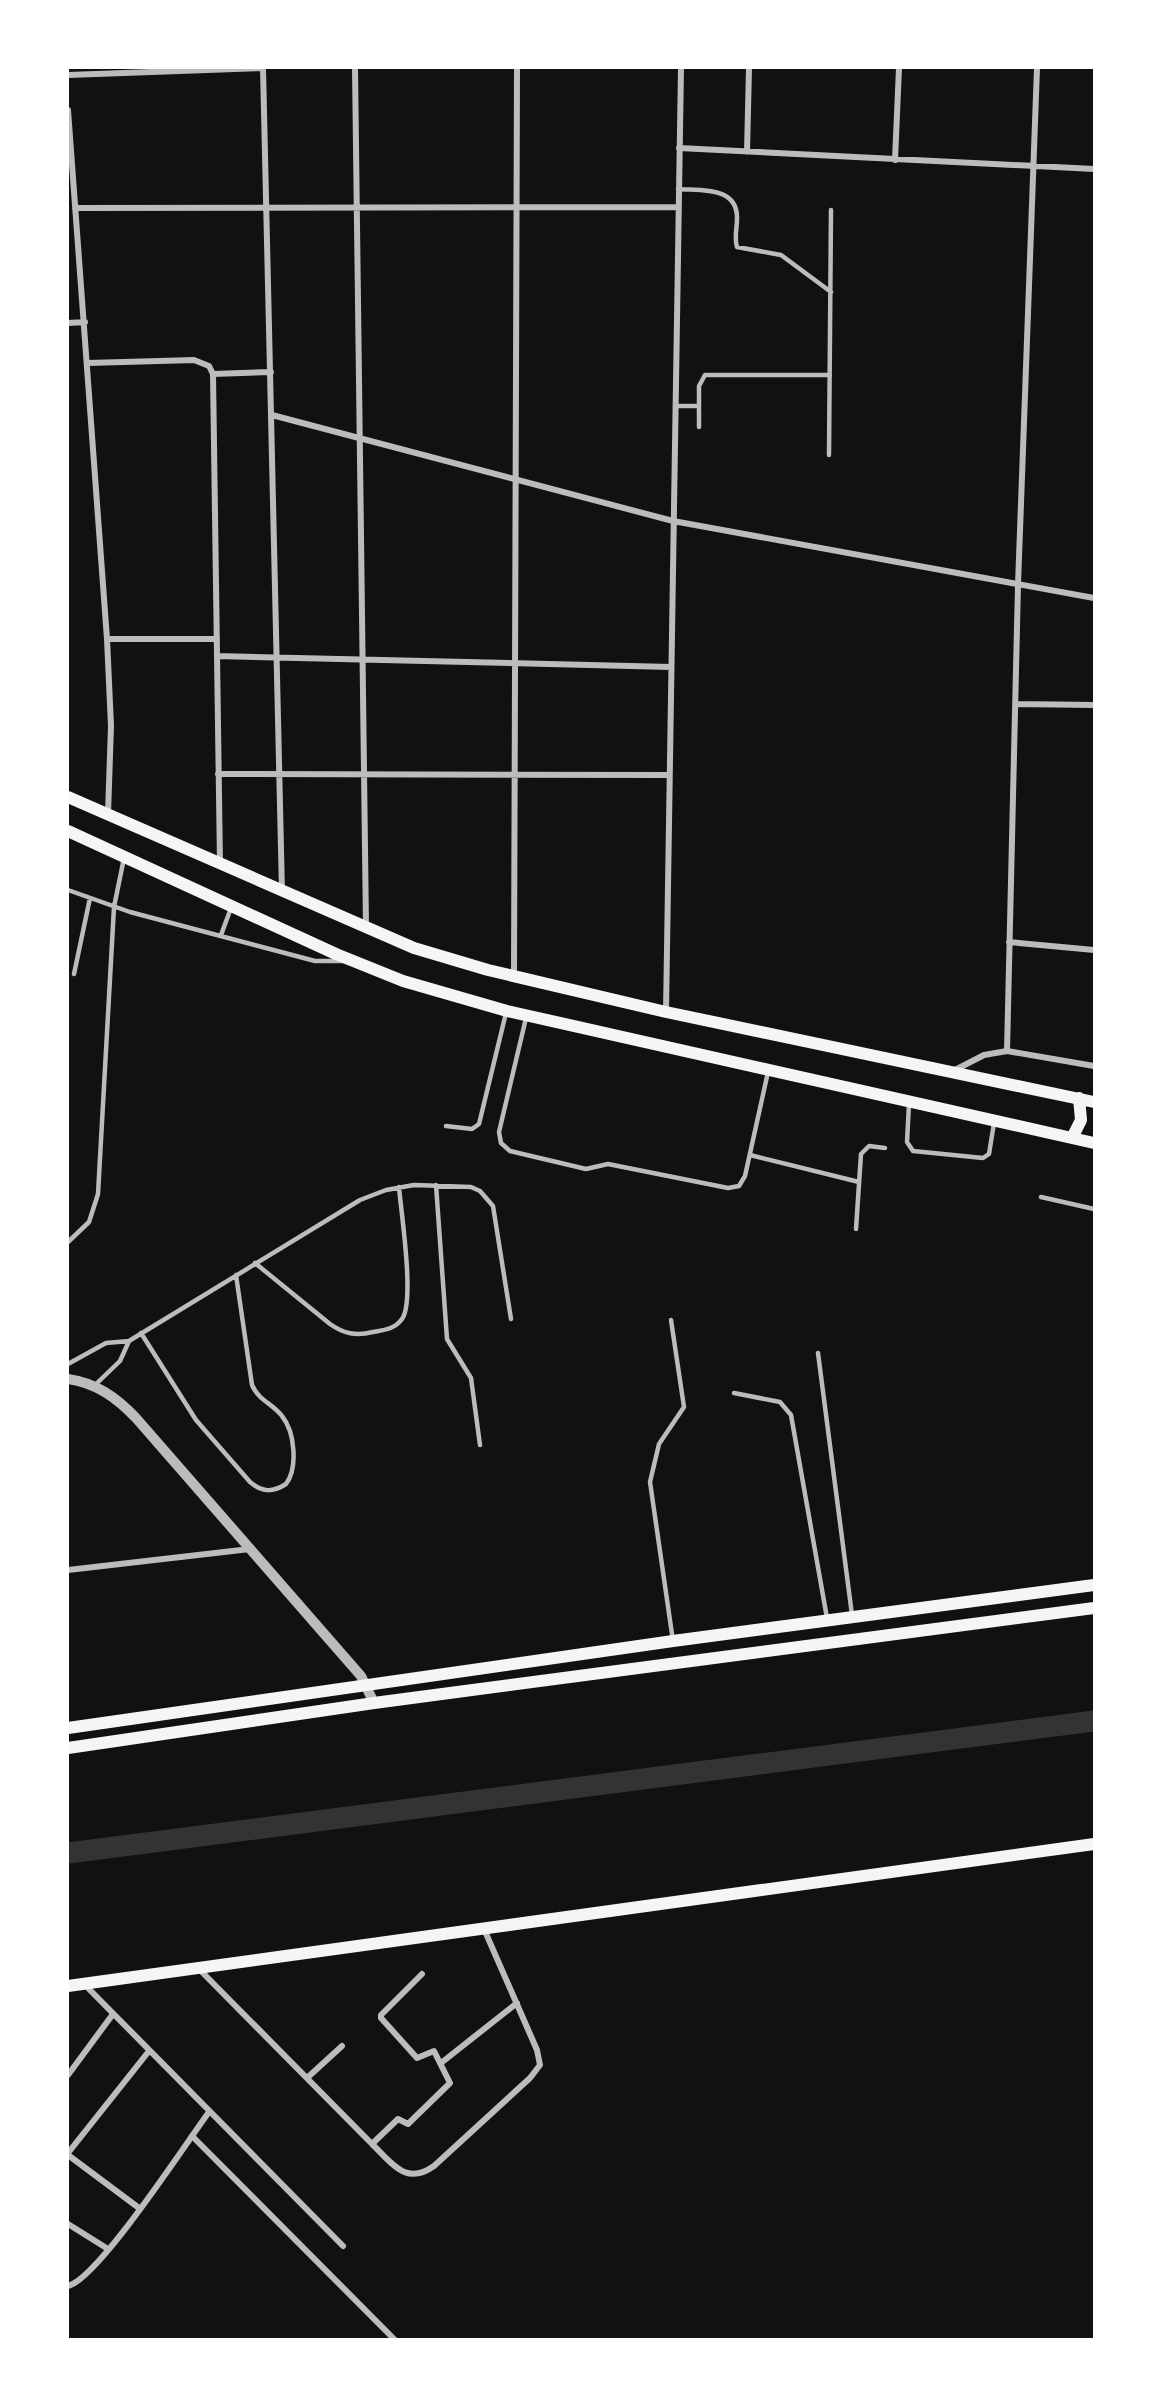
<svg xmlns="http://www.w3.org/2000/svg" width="1162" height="2407" font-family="'Noto Sans',sans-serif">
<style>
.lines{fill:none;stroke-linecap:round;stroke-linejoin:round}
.canal{stroke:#333;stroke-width:21}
.service{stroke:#bcbcbc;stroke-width:4.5}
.minor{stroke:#bcbcbc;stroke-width:6}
.tertiary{stroke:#bcbcbc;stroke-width:10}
.secondary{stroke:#f5f5f5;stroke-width:12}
</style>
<rect width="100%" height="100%" fill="#111"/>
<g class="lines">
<path class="canal" d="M 68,1853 L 1094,1721"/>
<path class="service" d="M 678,189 C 701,191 738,186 737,219 C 737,228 734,238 737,247 L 781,255 L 831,292
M 675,406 L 699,406
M 699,427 L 699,386 L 705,375 L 830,375
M 829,455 L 831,210
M 68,890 L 130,912 L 315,961 L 343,961
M 221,935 L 231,908
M 74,974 L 90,898
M 526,1018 L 499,1132 L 501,1143 L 510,1151 L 586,1169 L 608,1164 L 728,1188 L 739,1186 L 745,1176 L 768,1072
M 909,1104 L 907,1142 L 913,1151 L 983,1158 L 989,1154 L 994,1123
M 446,1126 L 472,1129 L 479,1124 L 506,1013
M 750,1155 L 859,1182
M 436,1185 L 447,1339 L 471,1378 L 480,1445
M 1041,1197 L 1094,1209
M 856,1229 L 861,1154 L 869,1146 L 885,1148
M 68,1242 L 89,1222 L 98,1194 L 114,907 L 124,858
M 255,1263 L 330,1324 C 344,1334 356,1336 373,1332 C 384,1330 395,1329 402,1319 C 415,1301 401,1212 399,1187
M 671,1320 L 684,1407 L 659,1444 L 650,1482 L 673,1641
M 141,1333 L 196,1420 L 250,1482 C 262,1492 272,1493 286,1484 C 298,1468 295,1432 282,1416 C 272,1403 259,1401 252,1385 L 236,1275
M 818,1353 L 852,1615
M 68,1364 L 106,1343 L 129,1341 L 360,1200 L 386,1190 L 414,1185 L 471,1187 L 480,1191 L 493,1206 L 511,1319
M 95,1385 L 120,1361 L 129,1341
M 734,1393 L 780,1402 L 791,1415 L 827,1618"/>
<path class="minor" d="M 263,68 L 282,892
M 355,68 L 366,927
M 68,75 L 263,68
M 68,110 L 107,639 L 111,726 L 108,814
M 679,148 L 1094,169
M 747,152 L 749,68
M 895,160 L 899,68
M 75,208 L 678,207
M 68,323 L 85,322
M 88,363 L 194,360 L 209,366 L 213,374 L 220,865
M 213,374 L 271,372
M 272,415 L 673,521 L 1094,598
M 107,639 L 217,639
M 217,656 L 671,667
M 1016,704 L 1094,705
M 218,774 L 669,775
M 1009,942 L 1094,950
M 514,976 L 517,68
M 666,1012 L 681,68
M 1007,1051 L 1018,585 L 1037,68
M 953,1071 L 984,1055 L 1007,1051 L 1094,1066
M 68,1570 L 250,1549
M 199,1969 L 372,2144 C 393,2164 406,2186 434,2166 L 530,2078 L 540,2065 L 537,2050 L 484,1929
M 84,1984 L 343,2246
M 441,2063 L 517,2003
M 68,2075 L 113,2014
M 307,2078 L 342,2046
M 192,2136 L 395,2340
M 372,2144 L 398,2119 L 408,2124 L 450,2083 L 434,2051 L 417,2058 L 381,2018 L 381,2015 L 422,1974
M 68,2153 L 149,2051
M 68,2155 L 139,2208
M 68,2224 L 108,2249
M 68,2286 C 98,2279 186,2143 209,2112"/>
<path class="tertiary" d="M 68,1379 C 96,1383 116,1397 136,1418 L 361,1676 L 374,1703"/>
<path class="secondary" d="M 68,797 L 414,948 L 488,970 L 666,1012 L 1094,1102
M 68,831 L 336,954 L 403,981 L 507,1011 L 1094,1143
M 1072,1138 L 1081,1120 L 1079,1098
M 68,1728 L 673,1641 L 1094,1585
M 68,1748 L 374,1703 L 1094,1608
M 68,1986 L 1094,1844"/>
</g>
<rect width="1162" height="2407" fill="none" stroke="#ffffff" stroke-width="138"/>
</svg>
